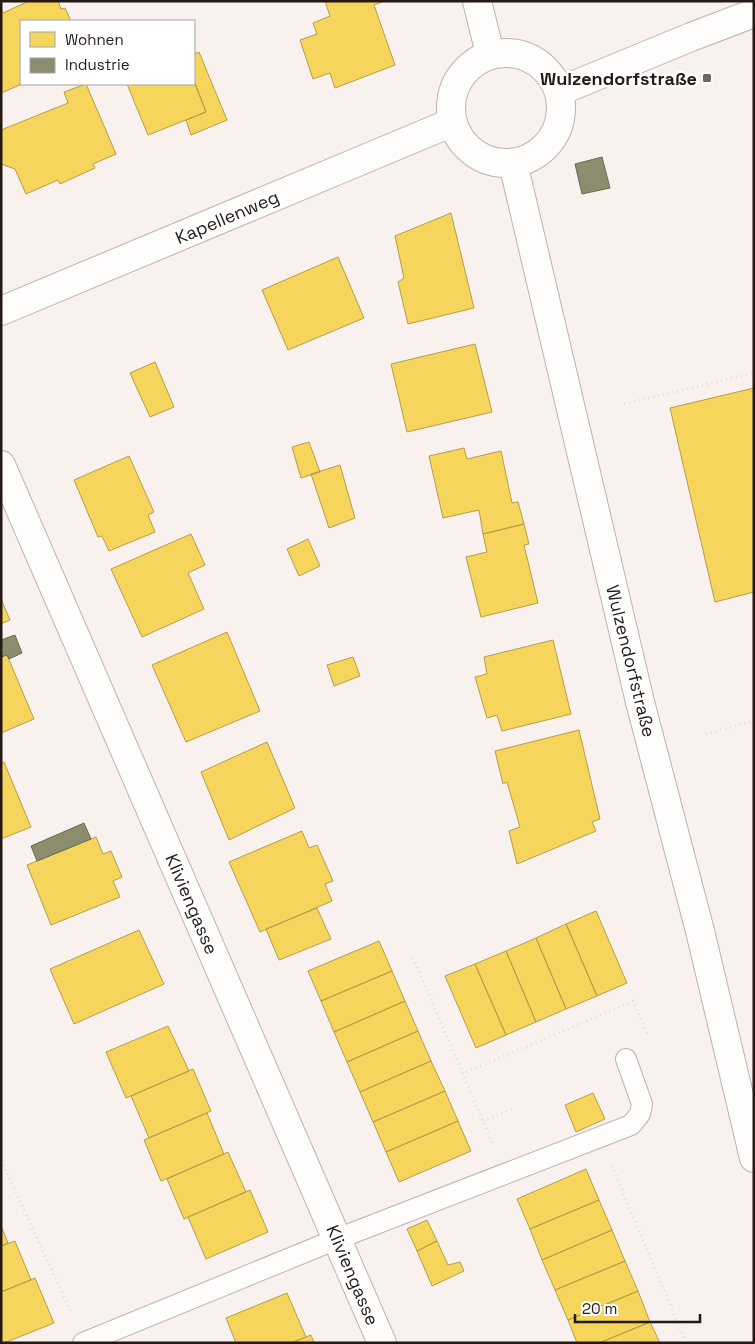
<svg xmlns="http://www.w3.org/2000/svg" width="755" height="1344" font-family="'Space Grotesk',sans-serif">
<style>
.homes{fill:#f6d55c;stroke:#b79d47}
.industry{fill:#8c8c6e;stroke:#6d6a53}
.lines{fill:none;stroke-linecap:round;stroke-linejoin:round}
.lane-casing{stroke:#bcb3b0;stroke-width:22}
.street-casing{stroke:#bcb3b0;stroke-width:30}
.path{stroke:#dedcda;stroke-width:3;stroke-dasharray:1 4;stroke-linecap:butt}
.lane{stroke:#fefdfc;stroke-width:20}
.street{stroke:#fefdfc;stroke-width:28}
.poi-dot{fill:#6e6561;stroke:#fff;stroke-width:2}
.labels{text-anchor:middle;dominant-baseline:central;stroke-width:5;stroke-linejoin:round;paint-order:stroke}
.poi-label{font-size:18px;font-weight:bold;fill:#241915;stroke:#fff;text-anchor:end}
.street-label{font-size:18px;fill:#241915;stroke:#fff}
</style>
<rect width="100%" height="100%" fill="#f8f1ee"/>
<path class="homes" d="M 29,1 L 58,1 L 61,9 L 65,8 L 71,21 L 21,21 L 22,84 L 1,93 L 1,8 L 3,13 Z
M 325,1 L 382,1 L 382,2 L 374,5 L 395,65 L 335,88 L 330,73 L 313,79 L 300,40 L 317,34 L 313,23 L 330,16 Z
M 199,52 L 227,120 L 191,135 L 186,120 L 206,112 L 194,81 L 194,54 Z
M 194,81 L 206,112 L 148,135 L 127,84 L 194,84 Z
M 86,84 L 116,154 L 93,164 L 95,168 L 60,184 L 58,180 L 26,194 L 15,169 L 1,164 L 1,130 L 68,103 L 64,92 Z
M 451,213 L 474,308 L 408,324 L 398,282 L 404,278 L 395,236 Z
M 338,257 L 364,318 L 288,350 L 262,290 Z
M 475,344 L 492,412 L 407,432 L 391,364 Z
M 155,362 L 174,407 L 150,417 L 130,373 Z
M 754,388 L 754,592 L 715,602 L 670,408 Z
M 309,442 L 320,472 L 301,478 L 292,447 Z
M 464,448 L 467,459 L 501,451 L 512,503 L 518,502 L 524,524 L 483,534 L 479,510 L 443,518 L 429,456 Z
M 129,456 L 154,512 L 148,515 L 155,532 L 109,551 L 102,536 L 98,537 L 74,480 Z
M 340,465 L 355,518 L 329,528 L 311,474 Z
M 524,524 L 529,544 L 524,545 L 538,603 L 481,617 L 466,557 L 487,552 L 483,534 Z
M 191,534 L 205,565 L 188,573 L 204,609 L 142,637 L 111,569 Z
M 308,539 L 320,566 L 299,576 L 287,549 Z
M 1,599 L 10,620 L 1,624 Z
M 227,632 L 260,711 L 186,742 L 152,665 Z
M 553,640 L 571,714 L 502,731 L 497,715 L 487,718 L 475,677 L 487,674 L 484,657 Z
M 7,655 L 34,719 L 1,733 L 1,657 Z
M 353,657 L 360,676 L 334,686 L 327,665 Z
M 579,730 L 600,819 L 592,822 L 596,831 L 517,864 L 509,831 L 520,827 L 507,782 L 503,784 L 495,751 Z
M 267,742 L 295,808 L 229,840 L 201,772 Z
M 4,762 L 31,827 L 1,839 L 1,763 Z
M 302,831 L 309,848 L 317,845 L 333,881 L 325,884 L 332,901 L 260,932 L 229,862 Z
M 96,837 L 103,854 L 111,851 L 122,877 L 113,881 L 120,897 L 51,925 L 27,865 Z
M 317,908 L 331,939 L 279,960 L 266,929 Z
M 596,911 L 627,983 L 597,996 L 566,924 Z
M 566,924 L 597,996 L 566,1009 L 536,938 Z
M 139,930 L 164,984 L 74,1024 L 50,969 Z
M 536,938 L 566,1009 L 536,1022 L 506,951 Z
M 379,941 L 392,971 L 321,1001 L 308,971 Z
M 506,951 L 536,1022 L 506,1035 L 475,964 Z
M 475,964 L 506,1035 L 476,1048 L 445,976 Z
M 392,971 L 405,1001 L 334,1032 L 321,1001 Z
M 405,1001 L 418,1031 L 347,1062 L 334,1032 Z
M 168,1026 L 189,1071 L 126,1098 L 106,1052 Z
M 418,1031 L 431,1061 L 360,1092 L 347,1062 Z
M 431,1061 L 445,1091 L 373,1122 L 360,1092 Z
M 193,1069 L 211,1111 L 149,1138 L 131,1096 Z
M 445,1091 L 458,1121 L 386,1152 L 373,1122 Z
M 593,1093 L 605,1119 L 576,1132 L 565,1105 Z
M 207,1113 L 224,1154 L 161,1181 L 144,1140 Z
M 458,1121 L 471,1151 L 399,1182 L 386,1152 Z
M 228,1152 L 246,1192 L 184,1219 L 167,1179 Z
M 586,1169 L 599,1200 L 530,1229 L 517,1199 Z
M 250,1190 L 268,1232 L 206,1259 L 188,1217 Z
M 599,1200 L 612,1230 L 542,1260 L 530,1229 Z
M 427,1220 L 437,1241 L 417,1251 L 407,1229 Z
M 1,1226 L 8,1243 L 1,1246 Z
M 612,1230 L 625,1261 L 555,1290 L 542,1260 Z
M 15,1241 L 31,1280 L 1,1292 L 1,1246 Z
M 437,1241 L 448,1265 L 460,1262 L 464,1271 L 432,1286 L 417,1251 Z
M 625,1261 L 638,1291 L 568,1320 L 555,1290 Z
M 35,1278 L 54,1323 L 4,1343 L 1,1343 L 1,1292 Z
M 638,1291 L 650,1322 L 599,1343 L 577,1343 L 568,1320 Z
M 287,1293 L 306,1337 L 291,1343 L 236,1343 L 226,1318 Z
M 650,1322 L 660,1343 L 599,1343 Z
M 311,1335 L 314,1343 L 291,1343 Z"/>
<path class="industry" d="M 602,157 L 610,188 L 582,194 L 575,164 Z
M 15,635 L 22,653 L 9,659 L 7,655 L 1,657 L 1,640 Z
M 84,823 L 91,839 L 37,861 L 31,846 Z"/>
<g class="lines">
<g class="lane-casing">
<path id="lane" d="M 83,1343 L 337,1239 L 631,1125 L 640,1114 L 642,1104 L 626,1059"/>
</g>
<g class="street-casing">
<path id="street" d="M 477,1 L 490,54
M451 108a55 55 0 1 1 110 0a55 55 0 1 1-110 0Z
M 560,91 L 691,37 L 754,13
M 513,163 L 640,702 L 700,931 L 754,1158
M 1,311 L 453,122
M 1,465 L 382,1343"/>
</g>
<path class="path" d="M 624,404 L 754,373
M 706,734 L 754,721
M 413,958 L 493,1144
M 462,1074 L 633,1001 L 648,1035
M 483,1121 L 514,1108
M 1,1160 L 72,1314
M 612,1166 L 686,1343"/>
<use href="#lane" class="lane"/>
<use href="#street" class="street"/>
</g>
<rect class="poi-dot" x="702" y="73" width="10" height="10" rx="2.5"/>
<g class="labels">
<g class="poi-label">
<text x="697" y="78">Wulzendorfstraße</text>
</g>
<g class="street-label">
<text transform="translate(227 217) rotate(-23)">Kapellenweg</text>
<text transform="translate(631 661) rotate(76)">Wulzendorfstraße</text>
<text transform="translate(192 904) rotate(67)">Kliviengasse</text>
<text transform="translate(353 1275) rotate(67)">Kliviengasse</text>
</g>
</g>
<rect width="755" height="1344" fill="none" stroke="#241915" stroke-width="5"/>
<rect x="20" y="20" width="175" height="65" fill="#ffffff" stroke="#a7a3a1"/>
<rect x="30" y="32" width="25" height="15" fill="#f6d55c" stroke="#a7a3a1"/>
<text x="65" y="45" font-size="15" fill="#241915">Wohnen</text>
<rect x="30" y="58" width="25" height="15" fill="#8c8c6e" stroke="#a7a3a1"/>
<text x="65" y="70" font-size="15" fill="#241915">Industrie</text>
<path d="M575 1314v8h125v-8" fill="none" stroke="#241915" stroke-width="2.5"/>
<text x="582" y="1314" font-size="15" fill="#241915" stroke="#ffffff" stroke-width="4" paint-order="stroke">20 m</text>
</svg>
